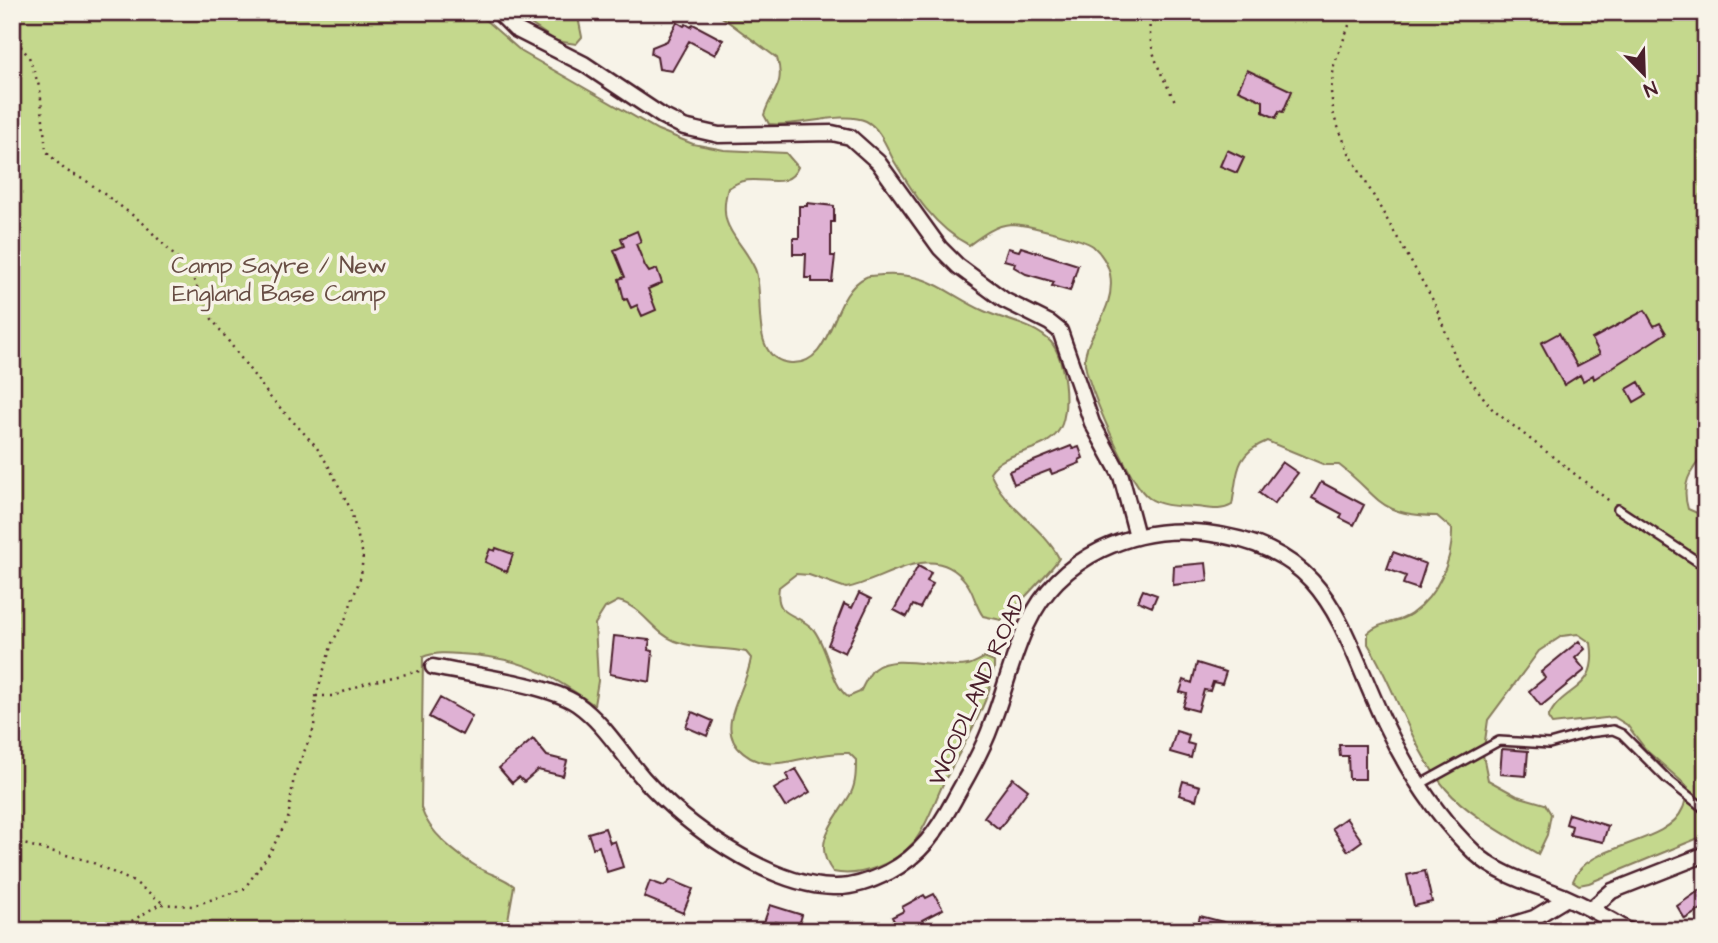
<svg xmlns="http://www.w3.org/2000/svg" width="1718" height="943" font-family="'Architects Daughter',sans-serif">
<style>
.green{fill:#c4d88d;stroke:#877c5c;stroke-width:2}
.building{fill:#dfb1d4;stroke:#4a1f2b;stroke-width:2}
.lines{fill:none;stroke-linecap:round;stroke-linejoin:round}
.lane-casing{stroke:#4a1f2b;stroke-width:12}
.street-casing{stroke:#4a1f2b;stroke-width:19}
.path{stroke:#4a1f2b;stroke-width:2.5;stroke-dasharray:2 5;stroke-linecap:butt}
.lane{stroke:#f7f3e8;stroke-width:7}
.street{stroke:#f7f3e8;stroke-width:14}
.labels{text-anchor:middle;dominant-baseline:central;stroke-width:7;stroke-linejoin:round;paint-order:stroke}
.park-label{font-size:24px;fill:#684d44;stroke:#f7f3e8}
.street-label{font-size:24px;fill:#4a1f2b;stroke:#f7f3e8}
</style>
<rect width="100%" height="100%" fill="#f7f3e8"/>
<filter id="ink" filterUnits="userSpaceOnUse"><feTurbulence type="fractalNoise" baseFrequency=".0143" numOctaves="2"/><feDisplacementMap in="SourceGraphic" scale="14" xChannelSelector="R" yChannelSelector="G"/><feConvolveMatrix kernelMatrix="1 2 1 2 8 2 1 2 1" color-interpolation-filters="sRGB"/></filter>
<g filter="url(#ink)">
<path class="green" d="M 12,12 L 476,12 L 522,52 L 658,130 L 693,144 L 724,150 L 786,153 L 798,167 C 788,191 763,176 743,181 C 738,182 732,186 728,188 C 716,230 740,236 755,269 C 766,295 747,360 791,363 C 835,366 829,294 866,277 C 870,275 878,276 882,275 C 931,272 945,293 984,311 C 1006,321 1034,324 1051,342 C 1065,359 1069,403 1062,424 C 1051,455 1006,447 990,472 C 1003,507 1042,525 1059,558 C 1056,565 1007,617 1001,620 L 983,616 C 975,605 974,592 966,582 C 933,538 885,581 846,588 L 809,575 L 796,574 L 779,587 C 774,619 798,612 813,629 C 828,647 831,685 848,697 L 860,692 C 864,685 868,674 874,669 C 895,652 942,671 968,665 C 973,664 979,660 984,658 L 994,662 C 996,693 959,752 945,780 C 935,799 928,825 914,842 C 895,864 860,878 833,872 C 810,842 836,820 851,793 C 856,783 856,771 856,760 L 849,753 C 824,752 803,760 779,763 C 753,766 726,748 731,720 C 735,699 748,680 751,658 L 746,652 C 723,647 698,650 675,641 C 652,632 643,607 618,601 L 605,608 L 595,624 L 598,681 L 594,705 C 546,671 519,657 460,654 C 448,653 434,652 423,657 L 421,808 C 429,833 457,855 479,868 C 491,875 504,877 514,886 L 506,931 L 12,931 Z
M 513,12 L 577,12 L 582,37 L 576,44 L 556,41 Z
M 715,12 L 1706,12 L 1706,453 C 1689,471 1681,485 1688,509 L 1706,517 L 1706,835 L 1589,883 L 1579,885 L 1573,881 C 1586,842 1667,847 1683,808 C 1686,802 1686,793 1688,787 L 1647,751 L 1627,725 L 1614,717 L 1552,724 L 1548,718 C 1563,684 1599,693 1591,643 L 1578,634 L 1562,636 L 1539,651 L 1488,720 L 1483,755 L 1488,780 L 1517,796 L 1545,804 L 1551,814 L 1547,835 L 1538,854 C 1510,837 1467,814 1446,789 C 1410,746 1397,691 1368,644 L 1368,633 C 1381,621 1397,624 1411,614 C 1438,595 1453,560 1452,529 L 1437,516 C 1376,515 1382,498 1339,465 L 1325,465 L 1267,441 C 1233,455 1238,474 1232,505 C 1220,512 1209,508 1195,507 C 1180,506 1162,507 1149,498 C 1131,486 1088,388 1085,364 C 1082,337 1117,312 1110,274 C 1108,264 1101,253 1093,246 C 1084,239 1025,224 1011,224 C 995,225 981,236 969,245 C 935,228 913,193 894,161 C 887,148 880,128 866,121 C 843,110 796,128 769,124 L 764,115 C 771,91 786,87 777,58 Z"/>
<path class="building" d="M 677,22 L 684,26 L 686,24 L 691,27 L 693,24 L 723,40 L 715,55 L 689,41 L 672,71 L 659,69 L 657,57 L 651,54 L 652,47 L 667,41 Z
M 1247,70 L 1292,91 L 1283,112 L 1279,111 L 1276,118 L 1263,112 L 1263,101 L 1238,90 Z
M 1227,150 L 1244,158 L 1237,173 L 1220,166 Z
M 807,203 L 834,206 L 834,222 L 831,222 L 831,256 L 835,256 L 832,282 L 812,282 L 812,278 L 805,278 L 806,254 L 793,254 L 793,238 L 799,238 L 799,206 L 807,206 Z
M 637,231 L 641,242 L 636,244 L 645,266 L 649,272 L 657,269 L 662,283 L 648,289 L 656,310 L 642,316 L 637,305 L 631,308 L 627,299 L 624,300 L 619,279 L 625,277 L 614,250 L 624,246 L 621,238 Z
M 1021,247 L 1078,265 L 1070,291 L 1052,286 L 1054,282 L 1026,274 L 1014,267 L 1015,263 L 1004,260 L 1008,248 L 1019,251 Z
M 1645,310 L 1654,326 L 1660,323 L 1666,333 L 1594,379 L 1593,375 L 1583,381 L 1580,375 L 1564,385 L 1541,343 L 1559,333 L 1577,366 L 1600,354 L 1592,339 Z
M 1639,382 L 1646,395 L 1634,402 L 1627,389 Z
M 1071,446 L 1073,449 L 1079,447 L 1083,458 L 1079,460 L 1080,463 L 1052,474 L 1050,470 L 1014,484 L 1009,471 Z
M 1282,462 L 1298,473 L 1274,504 L 1259,493 Z
M 1321,482 L 1364,505 L 1354,525 L 1340,518 L 1342,514 L 1312,498 Z
M 496,548 L 513,554 L 507,572 L 485,562 L 490,549 L 495,551 Z
M 1393,552 L 1426,564 L 1418,589 L 1403,584 L 1406,576 L 1387,569 Z
M 1206,563 L 1208,581 L 1173,585 L 1174,566 Z
M 918,566 L 931,573 L 927,581 L 933,584 L 920,608 L 913,605 L 907,617 L 894,610 Z
M 1143,590 L 1157,595 L 1152,607 L 1138,601 Z
M 859,593 L 871,599 L 845,653 L 828,645 L 844,604 L 852,608 Z
M 614,636 L 650,640 L 648,650 L 653,651 L 650,682 L 610,674 Z
M 1579,641 L 1585,649 L 1575,658 L 1585,670 L 1541,706 L 1529,691 L 1545,678 L 1541,672 Z
M 1197,663 L 1226,672 L 1222,684 L 1213,682 L 1210,691 L 1204,690 L 1198,711 L 1183,707 L 1187,694 L 1180,692 L 1184,680 L 1192,683 Z
M 440,698 L 472,716 L 462,735 L 429,717 Z
M 692,712 L 713,721 L 707,736 L 686,727 Z
M 1176,731 L 1189,735 L 1187,743 L 1194,745 L 1191,758 L 1170,752 Z
M 533,739 L 547,756 L 567,761 L 563,776 L 538,770 L 524,782 L 519,777 L 512,783 L 499,768 Z
M 1339,745 L 1365,745 L 1365,779 L 1349,779 L 1348,756 L 1340,756 Z
M 1502,749 L 1528,751 L 1526,776 L 1500,774 Z
M 796,769 L 810,792 L 785,807 L 774,789 L 789,780 L 786,775 Z
M 1013,778 L 1028,790 L 999,829 L 984,817 Z
M 1183,781 L 1200,786 L 1196,800 L 1179,795 Z
M 1569,814 L 1608,826 L 1603,842 L 1570,835 L 1572,826 L 1566,824 Z
M 1346,818 L 1362,841 L 1348,851 L 1332,828 Z
M 605,828 L 610,843 L 615,841 L 623,867 L 607,872 L 599,846 L 593,848 L 588,833 Z
M 1425,871 L 1432,902 L 1414,906 L 1407,875 Z
M 671,880 L 693,889 L 683,913 L 644,897 L 650,881 L 664,886 Z
M 1706,886 L 1706,906 L 1685,919 L 1677,906 Z
M 934,894 L 943,909 L 922,920 L 928,931 L 899,931 L 892,917 L 904,911 L 902,907 L 924,895 L 926,898 Z
M 770,905 L 802,915 L 798,929 L 776,922 L 774,931 L 761,931 Z
M 1200,916 L 1243,927 L 1242,931 L 1196,931 Z"/>
<g class="lines">
<g class="lane-casing">
<path id="lane" d="M 1618,509 L 1706,567
M 1419,785 L 1499,741 L 1549,744 L 1588,733 L 1613,730 L 1622,734 L 1667,779 L 1706,810"/>
</g>
<g class="street-casing">
<path id="street" d="M 498,12 L 515,29 L 584,64 L 662,116 L 684,127 L 719,135 L 832,133 L 850,137 L 878,162 L 940,248 L 958,266 L 1004,300 L 1050,323 L 1060,331 L 1092,423 L 1121,476 L 1137,536
M 433,667 C 471,675 548,684 577,704 C 603,722 622,754 643,778 C 685,825 768,885 833,887 C 853,888 871,881 889,872 C 921,855 937,831 954,800 C 967,776 982,752 991,726 C 1004,693 1012,657 1027,625 C 1059,556 1133,524 1206,533 C 1331,548 1339,627 1385,724 C 1407,770 1437,817 1475,853 C 1500,876 1533,884 1563,896 C 1586,906 1608,918 1629,931
M 1591,909 L 1612,891 L 1706,854
M 1491,931 L 1534,918 L 1567,898"/>
</g>
<path class="path" d="M 1150,12 C 1147,50 1159,70 1176,103
M 1354,12 L 1334,65 L 1331,92 L 1334,117 L 1348,151 L 1434,302 L 1458,364 L 1493,410 L 1612,503
M 12,35 L 29,57 L 40,89 L 46,151 L 65,170 L 88,182 L 143,223 L 190,272 L 212,319 L 270,397 L 315,445 L 328,465 L 350,508 L 363,555 L 361,576 L 345,620 L 332,643 L 316,696 L 314,728 L 294,776 L 288,819 L 269,854 L 244,889 L 192,906 L 160,904 L 115,931
M 316,696 L 333,696 L 366,683 L 420,671
M 12,841 L 89,861 L 136,883 L 164,904"/>
<use href="#lane" class="lane"/>
<use href="#street" class="street"/>
</g>
</g>
<g class="labels">
<g class="park-label">
<text x="279" y="266">Camp Sayre / New<tspan x="279" dy="28">England Base Camp</tspan></text>
</g>
<g class="street-label">
<text transform="translate(978 690) rotate(-66)">WOODLAND ROAD</text>
</g>
</g>
<rect width="1718" height="943" fill="none" stroke="#f7f3e8" stroke-width="42"/>
<rect x="21" y="21" width="1676" height="901" fill="none" stroke="#4a1f2b" stroke-width="2.5" filter="url(#ink)"/>
<g transform="translate(1644 74) rotate(157)" stroke="#f7f3e8" stroke-width="5" paint-order="stroke">
<path d="M0-5L12 26L0 18L-12 26Z" fill="#4a1f2b"/>
<text y="-10" font-size="19" font-weight="bold" text-anchor="middle" fill="#4a1f2b">N</text>
</g>
</svg>
